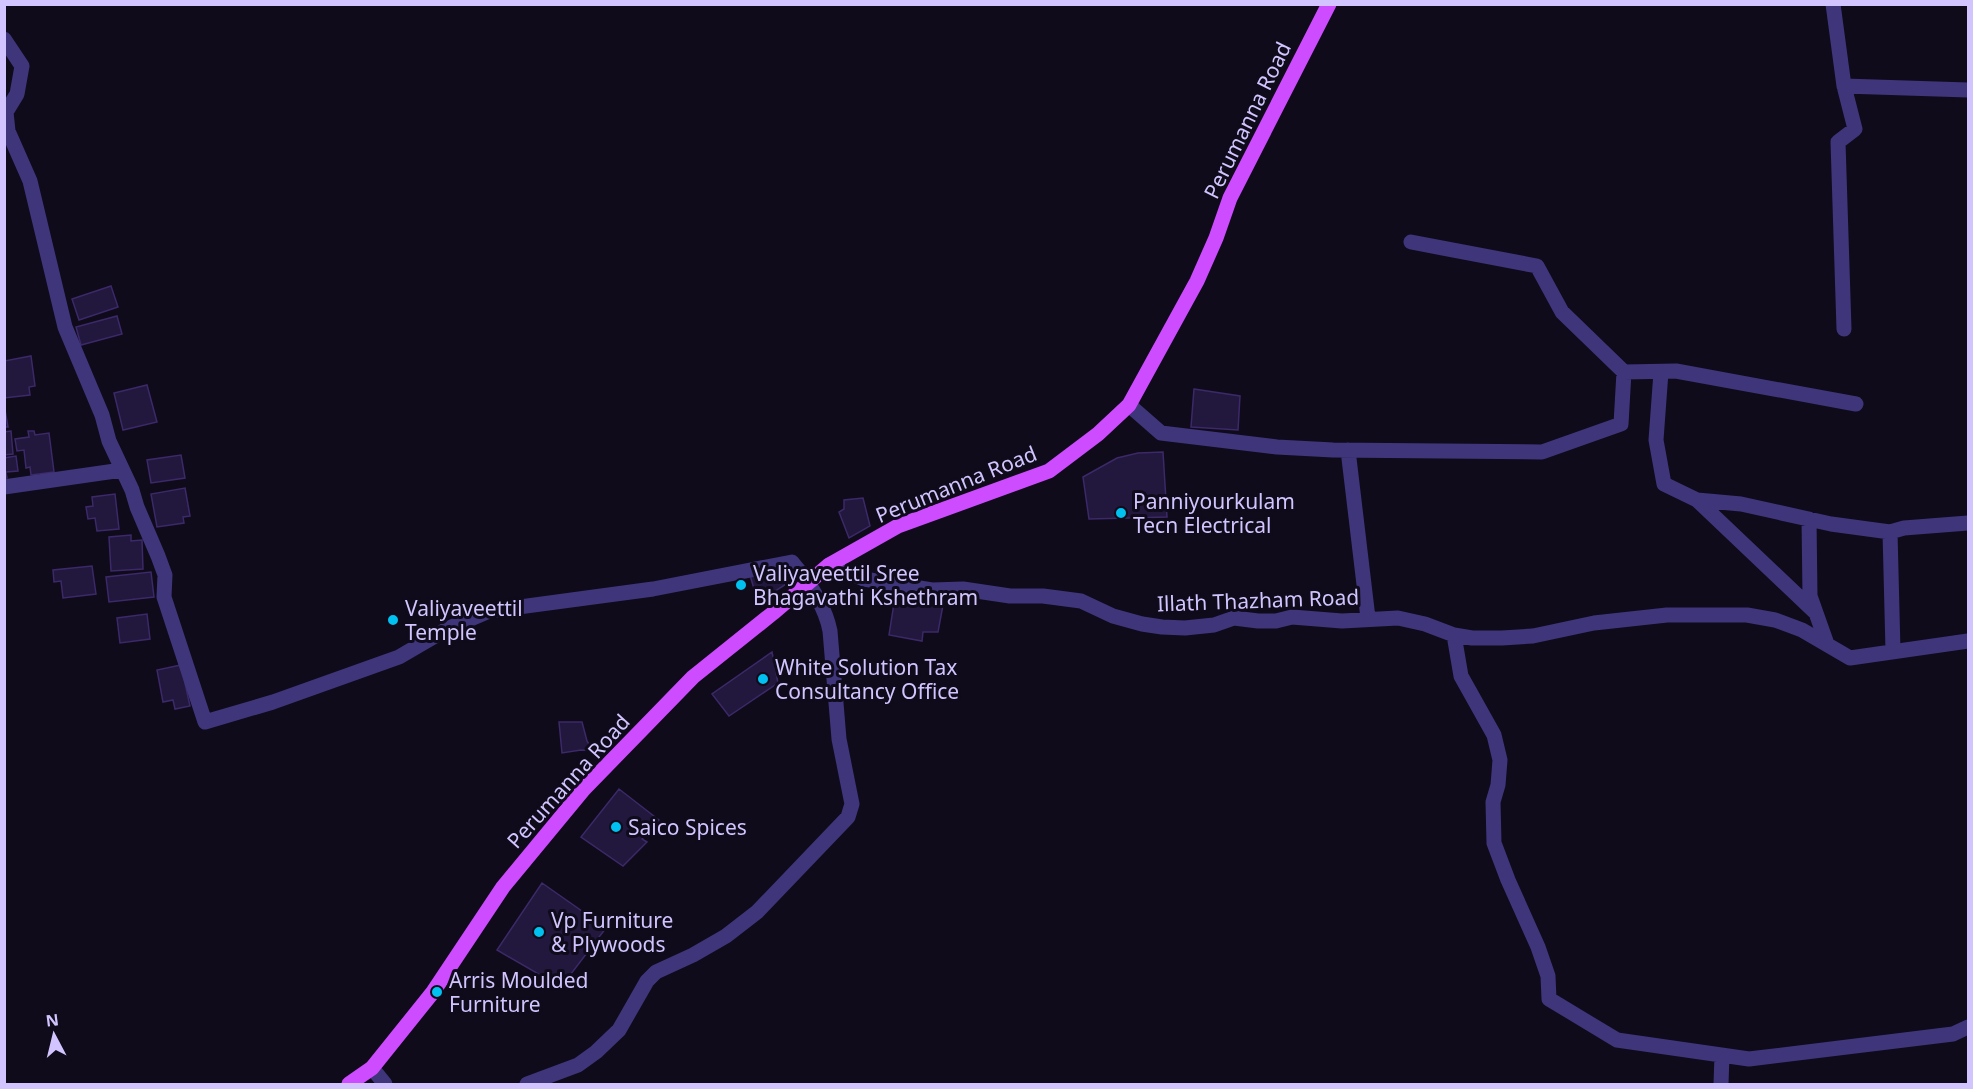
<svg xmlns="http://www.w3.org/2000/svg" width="1973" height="1089" font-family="'Noto Sans',sans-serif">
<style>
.building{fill:#22173c;stroke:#3c2969;stroke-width:1.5}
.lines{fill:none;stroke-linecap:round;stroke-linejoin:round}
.minor{stroke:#3f357b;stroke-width:15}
.major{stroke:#ce4cff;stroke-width:15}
.poi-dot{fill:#00c1f0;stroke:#0f0b1b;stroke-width:2}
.labels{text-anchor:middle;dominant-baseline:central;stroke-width:6;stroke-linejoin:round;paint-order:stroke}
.street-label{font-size:21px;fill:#d2c5ff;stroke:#0f0b1b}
.poi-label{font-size:21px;fill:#d2c5ff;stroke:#0f0b1b;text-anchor:start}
</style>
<rect width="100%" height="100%" fill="#0f0b1b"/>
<path class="building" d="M 111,286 L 118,307 L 79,320 L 72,299 Z
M 117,316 L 122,334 L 81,345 L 76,327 Z
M 31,356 L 35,386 L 29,387 L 30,395 L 4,398 L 4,361 Z
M 147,385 L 157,422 L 123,430 L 114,393 Z
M 1194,389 L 1240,396 L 1238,430 L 1191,427 Z
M 4,404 L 8,427 L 4,427 Z
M 11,431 L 13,454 L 4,455 L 4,432 Z
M 28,431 L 34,431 L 35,435 L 49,433 L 54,472 L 31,475 L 30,467 L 26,468 L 24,450 L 17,451 L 15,439 L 29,437 Z
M 1163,452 L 1167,517 L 1089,519 L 1083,477 L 1117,458 L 1138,453 Z
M 181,455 L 185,478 L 151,483 L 147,460 Z
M 16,456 L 18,471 L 6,472 L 7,478 L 4,479 L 4,458 Z
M 185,488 L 190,516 L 183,517 L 184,523 L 157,527 L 151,494 Z
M 115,494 L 119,529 L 97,531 L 95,518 L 88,519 L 86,507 L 93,506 L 92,497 Z
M 863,498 L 870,526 L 849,538 L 839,512 L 844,509 L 844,500 Z
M 131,535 L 131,541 L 142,540 L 143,569 L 111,571 L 109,537 Z
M 92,566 L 96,594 L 63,598 L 61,581 L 54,582 L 53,570 Z
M 793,568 L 791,581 L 758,602 L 749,572 Z
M 151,572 L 154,597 L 109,602 L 106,577 Z
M 895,597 L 943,605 L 938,632 L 923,632 L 922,641 L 889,635 Z
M 147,614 L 150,639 L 120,643 L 117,618 Z
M 772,652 L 778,683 L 729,716 L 712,694 Z
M 181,665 L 190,706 L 175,709 L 173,700 L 163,702 L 157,670 Z
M 559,722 L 582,722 L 587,741 L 593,751 L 581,750 L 562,753 Z
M 619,789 L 659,820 L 642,839 L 647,842 L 623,866 L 581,837 Z
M 542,883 L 606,928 L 561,987 L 497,950 Z"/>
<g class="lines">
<path class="minor" d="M 1833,4 L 1844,86 L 1855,129 L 1838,142 L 1844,329
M 4,39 L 22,66 L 17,94 L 6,112 L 8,131 L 30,181 L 65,327 L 102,415 L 109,441 L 132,490 L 137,507 L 158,556 L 165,575 L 164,597 L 205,722 L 273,702 L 399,657 L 447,629 L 489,611 L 653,589 L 792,562 C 809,582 825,605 830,631 L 839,739 L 852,804 L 848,817 L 757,912 L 726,936 L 693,955 L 656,972 L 647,981 L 619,1030 L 596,1052 L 578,1065 L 527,1084
M 1844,86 L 1968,90
M 1624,372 L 1676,371 L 1856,404
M 1661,372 L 1656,440 L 1664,484 L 1697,500 L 1741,504 L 1831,524 L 1890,532 L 1904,528 L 1968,523
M 1129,405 L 1161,433 L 1277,447 L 1333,450 L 1542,452 L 1621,424 L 1624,372 L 1562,312 L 1537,266 L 1411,242
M 1348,450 L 1368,618
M 4,487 L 122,470
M 1697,500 L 1816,613
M 1809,519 L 1810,596 L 1827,644
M 1890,532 L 1893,651
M 829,565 L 864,579 L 932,590 L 963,589 L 1010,596 L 1043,596 L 1081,601 L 1113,616 L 1142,624 L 1162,627 L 1185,628 L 1214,625 L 1234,618 L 1258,621 L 1276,621 L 1292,617 L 1342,621 L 1398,618 L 1425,624 L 1454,635 L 1472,638 L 1502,638 L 1533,636 L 1594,623 L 1667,615 L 1747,615 L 1775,620 L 1802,630 L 1850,658 L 1968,641
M 1454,635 L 1461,676 L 1494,735 L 1500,760 L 1498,785 L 1493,802 L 1494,843 L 1508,880 L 1538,947 L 1548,976 L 1549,999 L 1617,1040 L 1749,1059 L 1953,1034 L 1968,1027
M 372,1068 L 385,1084
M 1721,1084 L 1722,1055"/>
<path class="major" d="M 349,1084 L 372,1068 L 433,992 L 503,887 L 584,789 L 693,677 L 773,613 L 829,565 L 898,526 L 1049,471 L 1098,434 L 1129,405 L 1197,281 L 1216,238 L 1230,198 L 1329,4"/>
</g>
<g class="poi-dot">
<circle cx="1121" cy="513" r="6"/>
<circle cx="741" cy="585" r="6"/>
<circle cx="393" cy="620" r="6"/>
<circle cx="763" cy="679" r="6"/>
<circle cx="616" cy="827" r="6"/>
<circle cx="539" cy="932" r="6"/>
<circle cx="437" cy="992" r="6"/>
</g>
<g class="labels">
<g class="street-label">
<text transform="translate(1247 120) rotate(-64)">Perumanna Road</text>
<text transform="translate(956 484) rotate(-22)">Perumanna Road</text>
<text transform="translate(1258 600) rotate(-2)">Illath Thazham Road</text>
<text transform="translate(568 781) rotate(-48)">Perumanna Road</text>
</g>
<g class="poi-label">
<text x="1133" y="501">Panniyourkulam<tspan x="1133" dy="24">Tecn Electrical</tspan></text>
<text x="753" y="573">Valiyaveettil Sree<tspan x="753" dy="24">Bhagavathi Kshethram</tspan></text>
<text x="405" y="608">Valiyaveettil<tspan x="405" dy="24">Temple</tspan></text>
<text x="775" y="667">White Solution Tax<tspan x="775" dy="24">Consultancy Office</tspan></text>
<text x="628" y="827">Saico Spices</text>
<text x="551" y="920">Vp Furniture<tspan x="551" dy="24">&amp; Plywoods</tspan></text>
<text x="449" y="980">Arris Moulded<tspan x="449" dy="24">Furniture</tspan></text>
</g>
</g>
<rect width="1973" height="1089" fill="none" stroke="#d2c5ff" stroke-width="12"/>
<g transform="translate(54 1035) rotate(353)" stroke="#0f0b1b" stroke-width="4.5" paint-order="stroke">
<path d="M0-4.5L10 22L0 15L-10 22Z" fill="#d2c5ff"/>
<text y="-9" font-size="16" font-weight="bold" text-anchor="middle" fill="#d2c5ff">N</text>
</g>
</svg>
